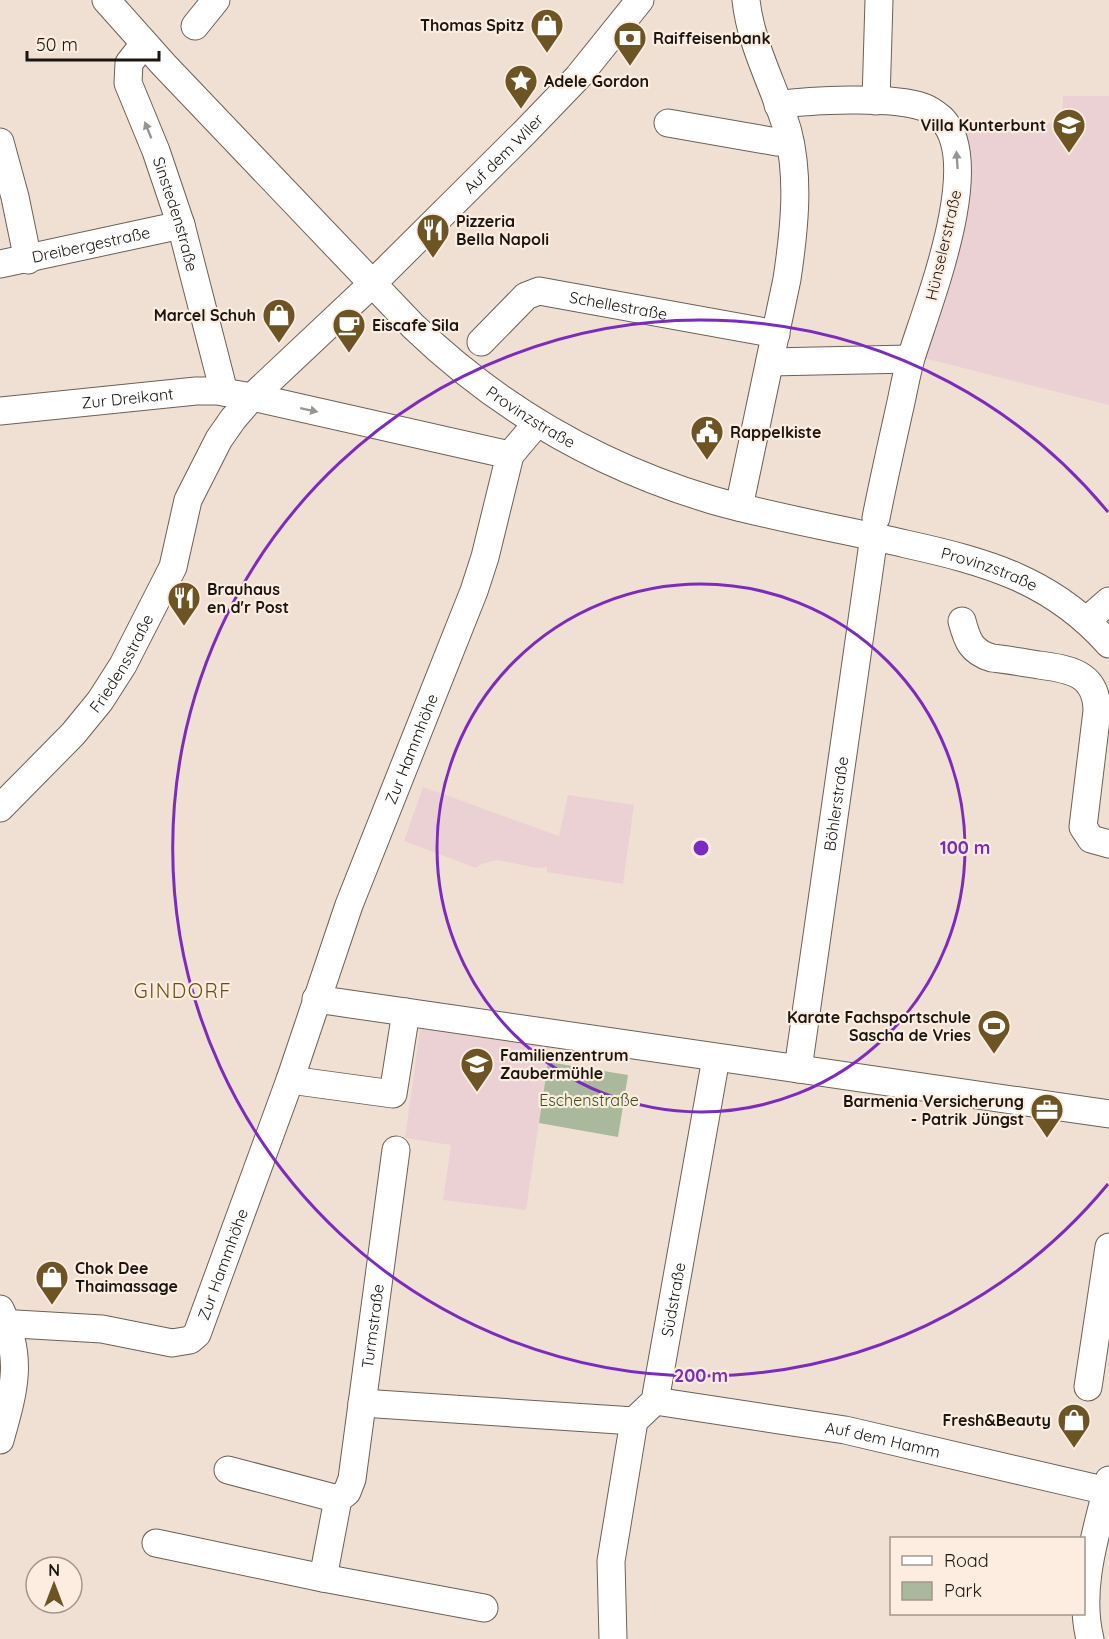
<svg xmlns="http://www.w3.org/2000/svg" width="1109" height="1639" font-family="Quicksand,sans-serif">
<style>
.education{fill:#ecd1d4}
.green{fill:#aab89b}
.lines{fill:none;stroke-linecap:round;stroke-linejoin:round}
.minor-casing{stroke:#6d6056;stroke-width:29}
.minor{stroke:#fff;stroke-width:27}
.oneway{fill:#989693}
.ring{fill:none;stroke:#7b2cbf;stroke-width:3}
.labels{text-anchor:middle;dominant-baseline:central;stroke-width:4.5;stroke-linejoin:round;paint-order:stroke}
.poi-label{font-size:16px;font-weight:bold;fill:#1a1510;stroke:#fcede0;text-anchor:start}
.street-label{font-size:16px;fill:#1a1510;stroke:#fcede0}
.park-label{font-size:16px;fill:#385016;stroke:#fcede0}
.quarter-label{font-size:20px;letter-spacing:1.5px;fill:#6a4e16;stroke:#fcede0}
.centre{fill:#7b2cbf;stroke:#fcede0;stroke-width:3}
.ring-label{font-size:18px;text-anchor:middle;font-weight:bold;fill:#7b2cbf;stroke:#fcede0;stroke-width:4.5;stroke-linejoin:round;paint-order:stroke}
</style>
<rect width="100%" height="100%" fill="#efe0d3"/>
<path class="education" d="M 1063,96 L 1109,96 L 1109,405 L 920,357 L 956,124 L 1062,123 Z
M 423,787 L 559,836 L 568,795 L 634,805 L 623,884 L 547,872 L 547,867 L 537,868 L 497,860 L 482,864 L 476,868 L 404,841 Z
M 420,1029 L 550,1047 L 526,1210 L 443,1200 L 451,1145 L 405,1138 Z"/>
<path class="green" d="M 548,1062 L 628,1075 L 618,1137 L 539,1123 Z"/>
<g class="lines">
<g class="minor-casing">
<g id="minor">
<path id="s1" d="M 106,0 L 164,65 L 413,326 C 498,408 599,466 712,500 C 775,518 842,529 906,544 C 987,562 1052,580 1109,644"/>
<path d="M 195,26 L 216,0"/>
<path id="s2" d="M 144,44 L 129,63 L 128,83 L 156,151 L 181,225 L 224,392"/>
<path d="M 876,101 L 879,0"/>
<path d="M 778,105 C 809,100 894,96 923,107 C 930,109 936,114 942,119 C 985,164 927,306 911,358 C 906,375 903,394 899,411 C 891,447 883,482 876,518"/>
<path d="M 668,123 L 777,142 L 790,142"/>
<path d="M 0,142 L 15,197 L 28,260"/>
<path id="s3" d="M 0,264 L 181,225"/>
<path id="s4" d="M 481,342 L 526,296 L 539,291 L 776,334"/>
<path d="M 770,362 L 910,359"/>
<path id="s5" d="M 0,411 L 196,391 L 217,391 L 252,397 L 510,455"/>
<path d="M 739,507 L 787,279 C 794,232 800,179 788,132 C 775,87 751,47 746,0"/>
<path d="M 962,621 C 967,640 971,652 992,658 C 1007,660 1023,662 1039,665 C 1069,669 1097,673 1097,711 L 1083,827 L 1091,839 L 1109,844"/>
<path d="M 1086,621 L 1109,601"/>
<path id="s6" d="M 0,808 L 73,734 L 100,701 L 123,665 L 173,567 L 188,500 L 219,439 L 233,419 L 252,397 L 372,284 L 525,132 L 578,77 L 640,0"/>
<path d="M 316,999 L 1109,1114"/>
<path id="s7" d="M 798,1069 L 874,536"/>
<path d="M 290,1080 L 393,1094 L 406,1012"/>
<path d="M 0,1309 C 24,1358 14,1390 0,1440"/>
<path id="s8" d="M 9,1327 L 16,1324 L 102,1329 L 172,1343 L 190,1340 L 197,1334 L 290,1080 L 349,905 L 474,591 L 485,557 L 510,455 L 537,423"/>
<path d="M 1088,1387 L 1109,1247"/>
<path id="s9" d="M 655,1401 L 845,1430 L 1107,1491"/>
<path d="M 362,1403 L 634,1421"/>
<path d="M 228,1470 L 338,1499"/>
<path d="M 156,1543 L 323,1578 L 484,1608"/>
<path id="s10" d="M 323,1578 L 338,1499 L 347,1492 L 352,1479 L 396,1150"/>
<path id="s11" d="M 613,1639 L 611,1561 L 634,1421 L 655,1401 L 716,1058"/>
<path d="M 1090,1639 C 1077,1587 1097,1531 1109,1480"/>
</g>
</g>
<use href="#minor" class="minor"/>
</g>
<defs><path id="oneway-solid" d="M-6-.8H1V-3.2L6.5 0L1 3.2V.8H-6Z" transform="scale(1.5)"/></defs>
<g class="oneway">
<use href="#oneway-solid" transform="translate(148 130) rotate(-112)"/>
<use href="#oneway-solid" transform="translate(957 160) rotate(-94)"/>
<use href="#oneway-solid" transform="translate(309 410) rotate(12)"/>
</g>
<g class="ring">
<circle cx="701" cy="848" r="264"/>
<path d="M1108 1184A528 528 0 1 1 1108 512"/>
</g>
<defs>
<g id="shop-pin" transform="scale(1.725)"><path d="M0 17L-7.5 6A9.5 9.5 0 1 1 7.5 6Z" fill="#6d5425" stroke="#fcede0"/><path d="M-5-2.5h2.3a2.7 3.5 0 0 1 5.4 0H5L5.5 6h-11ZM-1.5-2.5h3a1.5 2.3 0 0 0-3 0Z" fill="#fff"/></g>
<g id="bank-pin" transform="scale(1.725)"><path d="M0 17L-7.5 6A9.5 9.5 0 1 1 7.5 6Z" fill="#6d5425" stroke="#fcede0"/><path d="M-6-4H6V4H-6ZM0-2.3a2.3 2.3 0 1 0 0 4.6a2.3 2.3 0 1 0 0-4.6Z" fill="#fff"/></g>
<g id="sight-pin" transform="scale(1.725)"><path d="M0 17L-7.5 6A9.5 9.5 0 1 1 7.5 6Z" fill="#6d5425" stroke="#fcede0"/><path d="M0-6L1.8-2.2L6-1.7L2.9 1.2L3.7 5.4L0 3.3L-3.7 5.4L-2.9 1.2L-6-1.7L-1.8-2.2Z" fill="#fff"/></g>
<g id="school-pin" transform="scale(1.725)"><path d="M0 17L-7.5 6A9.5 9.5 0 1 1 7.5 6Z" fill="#6d5425" stroke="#fcede0"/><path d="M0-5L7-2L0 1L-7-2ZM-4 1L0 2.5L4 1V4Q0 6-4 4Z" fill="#fff"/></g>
<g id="restaurant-pin" transform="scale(1.725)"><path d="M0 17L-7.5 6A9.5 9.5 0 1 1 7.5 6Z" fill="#6d5425" stroke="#fcede0"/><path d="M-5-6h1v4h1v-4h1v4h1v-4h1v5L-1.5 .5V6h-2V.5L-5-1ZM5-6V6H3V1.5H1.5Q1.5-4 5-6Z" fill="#fff"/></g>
<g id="cafe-pin" transform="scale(1.725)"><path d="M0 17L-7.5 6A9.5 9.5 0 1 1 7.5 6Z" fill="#6d5425" stroke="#fcede0"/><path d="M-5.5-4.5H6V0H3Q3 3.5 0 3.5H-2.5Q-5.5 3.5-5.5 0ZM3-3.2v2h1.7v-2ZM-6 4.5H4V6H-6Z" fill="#fff"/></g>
<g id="civic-pin" transform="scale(1.725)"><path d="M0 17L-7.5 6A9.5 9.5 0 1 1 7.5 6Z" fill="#6d5425" stroke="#fcede0"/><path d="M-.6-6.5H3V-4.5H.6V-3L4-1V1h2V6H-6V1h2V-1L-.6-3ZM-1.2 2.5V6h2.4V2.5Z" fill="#fff"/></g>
<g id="stadium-pin" transform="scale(1.725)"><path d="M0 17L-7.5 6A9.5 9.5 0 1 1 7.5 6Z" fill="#6d5425" stroke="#fcede0"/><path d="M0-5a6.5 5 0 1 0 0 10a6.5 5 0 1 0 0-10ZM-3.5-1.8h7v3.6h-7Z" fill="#fff"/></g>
<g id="office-pin" transform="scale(1.725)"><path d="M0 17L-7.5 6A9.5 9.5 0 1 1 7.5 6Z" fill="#6d5425" stroke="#fcede0"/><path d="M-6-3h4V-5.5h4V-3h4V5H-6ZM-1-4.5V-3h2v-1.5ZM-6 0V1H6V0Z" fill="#fff"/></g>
</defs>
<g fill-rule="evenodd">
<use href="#shop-pin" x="547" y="25"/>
<use href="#bank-pin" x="630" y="38"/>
<use href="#sight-pin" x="521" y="81"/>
<use href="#school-pin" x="1069" y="125"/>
<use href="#restaurant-pin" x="433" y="230"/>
<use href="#shop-pin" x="279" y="315"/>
<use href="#cafe-pin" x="349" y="325"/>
<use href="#civic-pin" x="707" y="432"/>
<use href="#restaurant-pin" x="184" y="598"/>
<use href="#stadium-pin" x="994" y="1026"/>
<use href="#school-pin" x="477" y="1064"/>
<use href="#office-pin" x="1047" y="1110"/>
<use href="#shop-pin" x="52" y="1277"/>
<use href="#shop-pin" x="1074" y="1420"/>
</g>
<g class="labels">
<g class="poi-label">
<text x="524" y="25" text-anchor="end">Thomas Spitz</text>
<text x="653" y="38">Raiffeisenbank</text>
<text x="544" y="81">Adele Gordon</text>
<text x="1046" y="125" text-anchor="end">Villa Kunterbunt</text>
<text x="456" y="221">Pizzeria<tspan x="456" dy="18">Bella Napoli</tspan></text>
<text x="256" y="315" text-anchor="end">Marcel Schuh</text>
<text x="372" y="325">Eiscafe Sila</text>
<text x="730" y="432">Rappelkiste</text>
<text x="207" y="589">Brauhaus<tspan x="207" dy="18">en d'r Post</tspan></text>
<text x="971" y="1017" text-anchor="end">Karate Fachsportschule<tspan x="971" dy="18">Sascha de Vries</tspan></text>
<text x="500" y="1055">Familienzentrum<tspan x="500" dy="18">Zaubermühle</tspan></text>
<text x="1024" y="1101" text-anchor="end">Barmenia Versicherung<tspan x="1024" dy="18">- Patrik Jüngst</tspan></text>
<text x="75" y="1268">Chok Dee<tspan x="75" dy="18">Thaimassage</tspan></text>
<text x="1051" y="1420" text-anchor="end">Fresh&amp;Beauty</text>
</g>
<g class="street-label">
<text stroke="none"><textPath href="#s6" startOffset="840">Auf dem Wiler</textPath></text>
<text stroke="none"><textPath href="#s2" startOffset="184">Sinstedenstraße</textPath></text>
<text stroke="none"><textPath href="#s3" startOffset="93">Dreibergestraße</textPath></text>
<text transform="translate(943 245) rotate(-77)">Hünselerstraße</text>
<text stroke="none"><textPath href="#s4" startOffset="159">Schellestraße</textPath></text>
<text stroke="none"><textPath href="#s5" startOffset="128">Zur Dreikant</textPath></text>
<text stroke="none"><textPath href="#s1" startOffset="597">Provinzstraße</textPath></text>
<text stroke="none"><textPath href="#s1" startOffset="1083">Provinzstraße</textPath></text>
<text stroke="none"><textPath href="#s6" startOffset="190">Friedensstraße</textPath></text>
<text stroke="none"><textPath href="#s8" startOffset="816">Zur Hammhöhe</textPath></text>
<text stroke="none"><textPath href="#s7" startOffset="268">Böhlerstraße</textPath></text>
<text stroke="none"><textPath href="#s8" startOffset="267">Zur Hammhöhe</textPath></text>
<text stroke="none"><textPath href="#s11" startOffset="352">Südstraße</textPath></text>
<text stroke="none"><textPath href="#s10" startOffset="260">Turmstraße</textPath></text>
<text stroke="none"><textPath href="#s9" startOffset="231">Auf dem Hamm</textPath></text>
</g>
<g class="park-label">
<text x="589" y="1100">Eschenstraße</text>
</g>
<g class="quarter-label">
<text x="183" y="990">GINDORF</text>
</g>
</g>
<circle cx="701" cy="848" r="9" class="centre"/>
<g class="ring-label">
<text x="965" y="854">100 m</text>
<text x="701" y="1382">200 m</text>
</g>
<rect x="890" y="1537" width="195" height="78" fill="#fcede0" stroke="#a2978d" stroke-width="1.5"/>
<rect x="902" y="1556" width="30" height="9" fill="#ffffff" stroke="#a2978d" stroke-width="1.5"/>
<text x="944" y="1567" font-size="18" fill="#1a1510">Road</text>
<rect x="902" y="1582" width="30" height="18" fill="#aab89b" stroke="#a2978d" stroke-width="1.5"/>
<text x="944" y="1597" font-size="18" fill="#1a1510">Park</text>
<g transform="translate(54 1585)"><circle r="28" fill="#fcede0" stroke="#a2978d" stroke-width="1.5"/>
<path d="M0-4.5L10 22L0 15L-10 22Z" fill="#6d5425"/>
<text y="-9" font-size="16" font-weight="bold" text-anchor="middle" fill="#1a1510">N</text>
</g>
<path d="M27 51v9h132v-9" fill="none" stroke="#1a1510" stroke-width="3"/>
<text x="36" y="51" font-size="18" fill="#1a1510" stroke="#fcede0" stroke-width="4.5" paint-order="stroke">50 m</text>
</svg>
